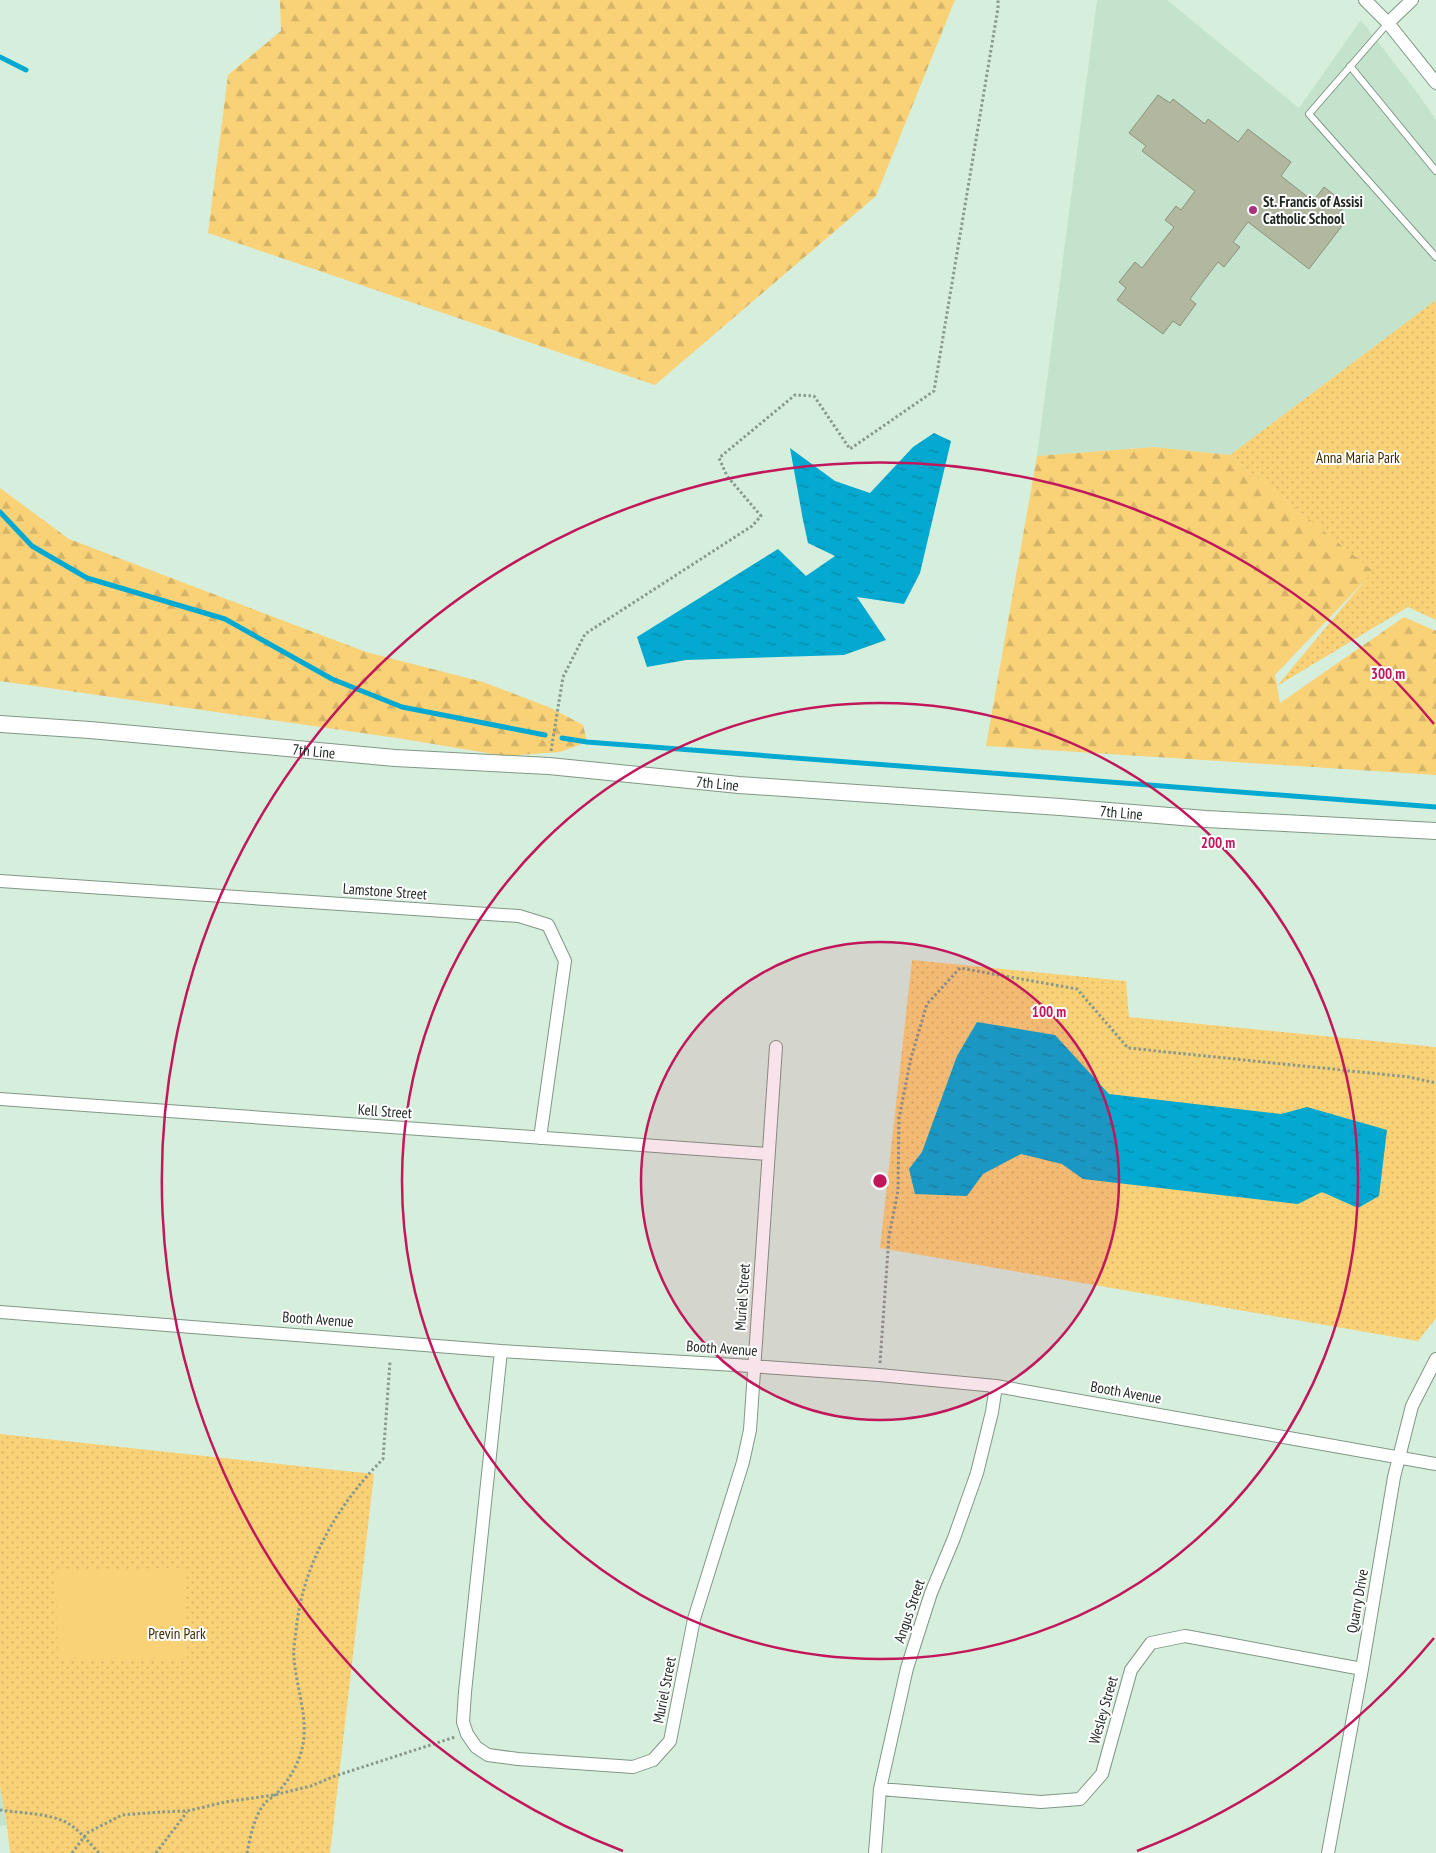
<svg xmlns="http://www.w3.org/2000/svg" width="1436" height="1853" font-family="'PT Sans Narrow',sans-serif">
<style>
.built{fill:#c4e3cd}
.forest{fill:url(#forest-firs)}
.park{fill:url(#park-dots)}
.pitch{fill:#f9d177}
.water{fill:url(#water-ripples)}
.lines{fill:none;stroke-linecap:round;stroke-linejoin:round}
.stream{stroke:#03a9d1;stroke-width:5}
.building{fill:#b1b89f;stroke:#8c927a}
.service-casing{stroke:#809786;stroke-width:8}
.minor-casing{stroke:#809786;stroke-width:14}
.tertiary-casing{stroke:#809786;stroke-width:18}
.path{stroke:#889a8e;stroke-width:3;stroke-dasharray:2.5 2.5;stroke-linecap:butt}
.service{stroke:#fff;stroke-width:6}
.minor{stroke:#fff;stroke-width:12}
.tertiary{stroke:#fff;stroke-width:16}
.ring{fill:none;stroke:#c2185b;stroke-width:2.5}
.poi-dot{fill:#ab3083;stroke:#fff;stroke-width:2}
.labels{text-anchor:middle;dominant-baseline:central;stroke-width:4;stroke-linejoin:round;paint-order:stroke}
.poi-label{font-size:15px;font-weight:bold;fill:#1e2721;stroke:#fff;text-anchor:start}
.park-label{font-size:15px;fill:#3d2c00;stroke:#fff}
.street-label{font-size:15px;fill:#1e2721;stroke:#fff}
.centre{fill:#c2185b;stroke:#fff;stroke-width:2.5}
.ring-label{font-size:15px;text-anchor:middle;font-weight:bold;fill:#c2185b;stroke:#fff;stroke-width:4;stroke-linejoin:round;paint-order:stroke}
</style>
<defs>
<pattern id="forest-firs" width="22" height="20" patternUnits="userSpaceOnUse" patternTransform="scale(1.25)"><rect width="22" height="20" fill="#f9d177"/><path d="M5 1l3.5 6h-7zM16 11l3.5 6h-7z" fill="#d5b367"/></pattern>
<pattern id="park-dots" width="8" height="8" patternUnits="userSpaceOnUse" patternTransform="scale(1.25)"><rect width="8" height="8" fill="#f9d177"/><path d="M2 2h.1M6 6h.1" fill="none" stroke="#d5b367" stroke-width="1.8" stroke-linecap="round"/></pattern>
<pattern id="water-ripples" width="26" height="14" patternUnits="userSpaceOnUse" patternTransform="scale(1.25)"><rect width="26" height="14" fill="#03a9d1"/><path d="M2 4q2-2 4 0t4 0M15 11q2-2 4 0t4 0" fill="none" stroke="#048aa9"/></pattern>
</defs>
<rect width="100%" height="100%" fill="#d6efdd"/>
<path class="built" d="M 1097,0 L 1167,0 L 1299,108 L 1361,20 L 1419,95 L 1436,120 L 1436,300 L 1230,455 L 1154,447 L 1037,456 Z
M 0,1786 L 7,1825 L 0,1826 Z"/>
<path class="forest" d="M 280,0 L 955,0 L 876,196 L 655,385 L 208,233 L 228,75 L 281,31 Z
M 1154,447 L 1230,455 L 1374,571 L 1275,675 L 1280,703 L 1404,617 L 1436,631 L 1436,775 L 986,746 L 1037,456 Z
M 0,488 L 69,539 L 366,652 L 483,682 L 551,708 L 583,725 L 587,742 L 560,752 L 505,756 L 397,738 L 0,681 Z"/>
<path class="park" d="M 1436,300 L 1436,620 L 1408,607 L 1277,686 L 1373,571 L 1230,455 Z
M 912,960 L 1126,981 L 1129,1017 L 1436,1047 L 1436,1318 L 1418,1341 L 880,1248 Z
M 0,1434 L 374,1474 L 330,1853 L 10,1853 L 7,1825 L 0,1786 Z"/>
<path class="pitch" d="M 185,1568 L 187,1659 L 58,1661 L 56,1570 Z"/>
<path class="water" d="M 934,433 L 951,441 L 920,573 L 904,604 L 857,597 L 886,640 L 844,655 L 686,660 L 647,667 L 637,637 L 778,549 L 806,576 L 835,556 L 808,543 L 803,520 L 790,448 L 835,481 L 870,493 L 913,447 Z
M 977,1022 L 1055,1035 L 1109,1094 L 1281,1114 L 1307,1107 L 1387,1130 L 1379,1196 L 1358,1208 L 1322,1192 L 1298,1204 L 1083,1179 L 1062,1164 L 1021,1154 L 983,1174 L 967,1196 L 915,1194 L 909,1169 L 922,1152 L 957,1056 Z"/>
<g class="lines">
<path class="stream" d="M 0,57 L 26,70
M 0,512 L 32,546 L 87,578 L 225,619 L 332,679 L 402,707 L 545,735
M 562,738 L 587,742 L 1436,807"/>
</g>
<path class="building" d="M 1158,95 L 1170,103 L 1173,99 L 1205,124 L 1208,119 L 1238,142 L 1248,129 L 1291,162 L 1281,176 L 1313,201 L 1324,187 L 1346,204 L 1337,216 L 1345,222 L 1309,269 L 1248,222 L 1233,242 L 1240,247 L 1224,267 L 1218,262 L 1190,299 L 1196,304 L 1180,326 L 1173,321 L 1163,334 L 1117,300 L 1126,288 L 1119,282 L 1135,262 L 1142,268 L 1174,227 L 1165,220 L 1176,206 L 1181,210 L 1195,191 L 1142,151 L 1146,146 L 1129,133 Z"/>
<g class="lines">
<g class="service-casing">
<path id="service" d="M 1388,23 L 1309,114 L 1436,257
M 1350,66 L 1436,171"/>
</g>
<g class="minor-casing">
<path id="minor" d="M 1365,0 L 1388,23 L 1436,83
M 1388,23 L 1412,0
M 0,881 L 519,916 L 548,925 L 565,961 L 540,1138
M 0,1099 L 768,1154
M 0,1312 L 501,1351 L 735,1365 L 879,1375 L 996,1386 L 1436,1464
M 501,1351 L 465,1692 L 463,1722 L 467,1734 L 476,1747 L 488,1755 L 518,1759 L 633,1767 L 653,1760 L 670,1741 L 694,1619 L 743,1462 L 750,1430 L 776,1047
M 880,1789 L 1041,1802 L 1080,1799 L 1102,1774 L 1131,1670 L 1151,1643 L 1185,1636 L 1362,1669
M 875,1853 L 880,1789 L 907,1668 L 931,1593 L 954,1538 L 977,1473 L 992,1412 L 996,1386
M 1328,1853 L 1362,1669 L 1394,1477 L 1412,1406 L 1436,1359"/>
</g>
<g class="tertiary-casing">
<g id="tertiary">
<path id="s1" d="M 0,724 L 90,730 L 395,758 L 549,766 L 739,785 L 1060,807 L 1206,819 L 1436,831"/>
</g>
</g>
<path class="path" d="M 551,751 L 563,677 L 585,634 L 752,526 L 761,516 L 727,476 L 719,458 L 795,395 L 814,396 L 850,449 L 934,391 L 998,8 L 998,0
M 880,1363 L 889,1236 L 898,1191 L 899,1118 L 911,1058 L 927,1004 L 960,968 L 1077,989 L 1128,1048 L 1409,1077 L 1436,1083
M 0,1810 C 20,1813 42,1813 61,1820 C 76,1825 88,1842 99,1853
M 72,1853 L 87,1833 L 122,1815 L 160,1812 L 187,1811 L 225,1802 L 274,1795 L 311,1786 L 335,1776 L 455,1737
M 156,1853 L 187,1812
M 247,1853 C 250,1838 254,1816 265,1803 C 268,1800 273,1797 276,1794 C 289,1781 300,1762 303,1744 C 308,1716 296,1686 294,1658 C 293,1649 295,1640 296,1631 C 302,1566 337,1505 383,1459 L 390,1362"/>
<use href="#service" class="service"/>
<use href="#minor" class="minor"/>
<use href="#tertiary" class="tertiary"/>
</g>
<circle cx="880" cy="1181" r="239" fill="#c2185b" fill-opacity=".12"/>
<g class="ring">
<circle cx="880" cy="1181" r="239"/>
<circle cx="880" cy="1181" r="478"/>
<path d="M1434 1638A718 718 0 0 1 1137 1851M623 1851A718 718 0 1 1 1434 724"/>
</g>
<circle class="poi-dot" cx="1253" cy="210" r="5"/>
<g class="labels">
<g class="poi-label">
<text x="1263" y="201">St. Francis of Assisi<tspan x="1263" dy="17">Catholic School</tspan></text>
</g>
<g class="park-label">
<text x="1358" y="457">Anna Maria Park</text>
<text x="177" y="1633">Previn Park</text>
</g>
<g class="street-label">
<text stroke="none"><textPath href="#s1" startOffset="315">7th Line</textPath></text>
<text stroke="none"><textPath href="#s1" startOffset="720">7th Line</textPath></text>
<text stroke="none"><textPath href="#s1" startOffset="1125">7th Line</textPath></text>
<text transform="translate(385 891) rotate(4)">Lamstone Street</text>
<text transform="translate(385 1111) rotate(4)">Kell Street</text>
<text transform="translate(742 1297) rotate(-86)">Muriel Street</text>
<text transform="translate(318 1319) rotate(4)">Booth Avenue</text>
<text transform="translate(722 1348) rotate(4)">Booth Avenue</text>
<text transform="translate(1126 1392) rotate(10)">Booth Avenue</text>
<text transform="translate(1357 1601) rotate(-80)">Quarry Drive</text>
<text transform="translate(909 1611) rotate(-71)">Angus Street</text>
<text transform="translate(664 1690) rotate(-79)">Muriel Street</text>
<text transform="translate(1103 1710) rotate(-74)">Wesley Street</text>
</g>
</g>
<circle cx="880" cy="1181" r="8" class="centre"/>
<g class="ring-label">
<text x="1388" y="679">300 m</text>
<text x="1218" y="848">200 m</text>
<text x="1049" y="1017">100 m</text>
</g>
</svg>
